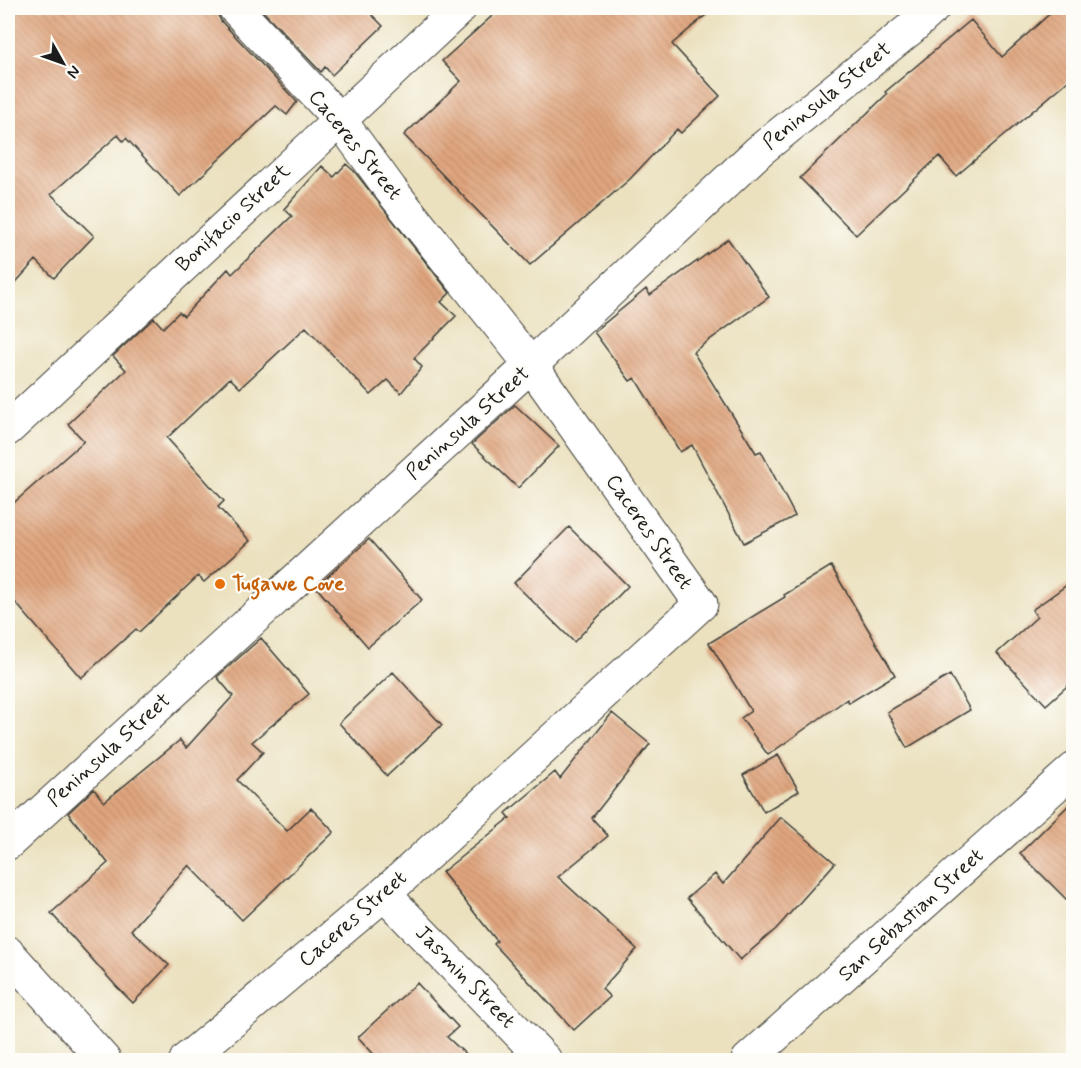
<svg xmlns="http://www.w3.org/2000/svg" width="1081" height="1068" font-family="Mynerve,sans-serif">
<style>
.building{fill:url(#building-back-hatch)}
.lines{fill:none;stroke-linecap:round;stroke-linejoin:round}
.street-casing{stroke:#3b3a34;stroke-width:35}
.secondary-casing{stroke:#3b3a34;stroke-width:35}
.street{stroke:#fff;stroke-width:33}
.secondary{stroke:#fff;stroke-width:33}
.food-dot{fill:#e8710a;stroke:#fdfcf7;stroke-width:2}
.labels{text-anchor:middle;dominant-baseline:central;stroke-width:4.5;stroke-linejoin:round;paint-order:stroke}
.street-label{font-size:21px;fill:#1c1c1c;stroke:#fdfcf7}
.food-label{font-size:21px;font-weight:bold;fill:#c56008;stroke:#fdfcf7;text-anchor:start}
</style>
<defs>
<pattern id="building-back-hatch" width="6" height="6" patternUnits="userSpaceOnUse" patternTransform="scale(1.5)"><rect width="6" height="6" fill="#dfa57e"/><path d="M-1 5l2 2M0 0l6 6M5-1l2 2" fill="none" stroke="#bf8d6c"/></pattern>
</defs>
<rect width="100%" height="100%" fill="#fdfcf7"/>
<filter id="ink" filterUnits="userSpaceOnUse"><feTurbulence type="fractalNoise" baseFrequency=".0167" numOctaves="2"/><feDisplacementMap in="SourceGraphic" scale="12" xChannelSelector="R" yChannelSelector="G"/><feConvolveMatrix kernelMatrix="1 2 1 2 8 2 1 2 1" color-interpolation-filters="sRGB"/></filter>
<filter id="wash" filterUnits="userSpaceOnUse"><feTurbulence type="fractalNoise" baseFrequency=".008" numOctaves="4" result="noise"/><feDisplacementMap in="SourceGraphic" scale="24" xChannelSelector="R" yChannelSelector="G"/><feGaussianBlur stdDeviation="1.35" result="paint"/><feColorMatrix in="noise" values="0 0 0 0 0 0 0 0 0 0 0 0 0 0 0 0 0 1.4 0 .05"/><feComposite in="paint" operator="in"/></filter>
<g filter="url(#wash)">
<rect width="100%" height="100%" fill="#ebe1bf"/>
<g id="blocks">
<path class="building" d="M 8,8 L 217,8 L 217,13 L 221,21 L 297,102 L 287,115 L 276,106 L 180,196 L 126,138 L 123,141 L 118,135 L 51,194 L 94,236 L 54,278 L 36,260 L 8,291 Z
M 260,8 L 365,8 L 383,26 L 332,75 L 325,67 L 321,72 Z
M 501,8 L 714,8 L 672,44 L 720,96 L 681,133 L 677,129 L 630,179 L 530,265 L 404,135 L 461,81 L 442,61 Z
M 1056,8 L 1074,8 L 1074,76 L 956,176 L 939,156 L 856,235 L 800,178 L 887,94 L 885,92 L 971,20 L 1002,57 Z
M 346,164 L 354,171 L 450,293 L 441,302 L 456,316 L 414,358 L 422,367 L 401,393 L 388,380 L 371,395 L 306,327 L 240,388 L 230,378 L 167,438 L 224,501 L 218,507 L 250,541 L 204,582 L 198,576 L 139,632 L 136,629 L 81,678 L 8,594 L 8,508 L 84,441 L 68,424 L 126,370 L 113,356 L 154,318 L 163,328 L 179,312 L 184,316 L 228,269 L 232,274 L 292,216 L 284,209 L 322,166 L 334,177 Z
M 728,239 L 769,297 L 693,352 L 756,453 L 761,451 L 795,516 L 744,543 L 692,445 L 680,452 L 635,378 L 630,381 L 594,332 L 646,289 L 650,295 Z
M 515,405 L 559,446 L 518,488 L 472,444 Z
M 569,527 L 628,586 L 574,642 L 514,583 Z
M 369,539 L 422,600 L 368,647 L 316,587 Z
M 831,566 L 895,675 L 849,703 L 847,699 L 768,755 L 741,718 L 751,711 L 709,643 L 785,597 L 784,595 Z
M 1074,580 L 1074,680 L 1046,705 L 997,653 L 1037,617 L 1032,610 Z
M 261,638 L 309,694 L 252,742 L 263,752 L 237,780 L 287,831 L 311,808 L 334,832 L 242,920 L 189,865 L 131,930 L 169,965 L 133,1003 L 116,986 L 51,913 L 108,863 L 68,813 L 94,789 L 104,802 L 180,740 L 186,748 L 233,696 L 217,677 Z
M 393,672 L 442,725 L 387,776 L 339,723 Z
M 950,675 L 970,710 L 907,748 L 887,712 Z
M 612,713 L 650,744 L 592,818 L 608,836 L 558,877 L 637,949 L 602,989 L 610,997 L 574,1030 L 494,944 L 497,941 L 442,872 L 510,818 L 506,813 L 555,772 L 560,779 Z
M 778,755 L 799,791 L 764,812 L 743,775 Z
M 1074,800 L 1074,907 L 1020,853 Z
M 781,817 L 835,863 L 776,929 L 740,960 L 687,898 L 715,874 L 723,884 Z
M 417,983 L 458,1027 L 447,1037 L 472,1060 L 379,1060 L 358,1037 Z"/>
</g>
</g>
<g filter="url(#ink)">
<use href="#blocks" fill-opacity="0" stroke="#3b3a34" stroke-width="1.5"/>
<g class="lines">
<g class="street-casing">
<path id="street" d="M 8,429 L 460,8
M 8,843 L 531,365 L 759,151 L 909,30 L 933,8
M 384,894 L 545,1060
M 186,1060 L 384,894 L 701,604 L 531,365 L 391,190 L 339,119 L 235,8
M 748,1060 L 1074,769"/>
</g>
<g class="secondary-casing">
<path id="secondary" d="M 8,953 L 104,1060"/>
</g>
<use href="#street" class="street"/>
<use href="#secondary" class="secondary"/>
</g>
</g>
<circle class="food-dot" cx="220" cy="584" r="6"/>
<g class="labels">
<g class="street-label">
<text transform="translate(827 96) rotate(-39)">Peninsula Street</text>
<text transform="translate(355 145) rotate(51)">Caceres Street</text>
<text transform="translate(233 218) rotate(-43)">Bonifacio Street</text>
<text transform="translate(468 423) rotate(-42)">Peninsula Street</text>
<text transform="translate(649 532) rotate(55)">Caceres Street</text>
<text transform="translate(109 750) rotate(-42)">Peninsula Street</text>
<text transform="translate(911 915) rotate(-42)">San Sebastian Street</text>
<text transform="translate(353 919) rotate(-41)">Caceres Street</text>
<text transform="translate(465 977) rotate(46)">Jasmin Street</text>
</g>
<g class="food-label">
<text x="232" y="584">Tugawe Cove</text>
</g>
</g>
<rect width="1081" height="1068" fill="none" stroke="#fdfcf7" stroke-width="30"/>
<g transform="translate(63 63) rotate(130)" stroke="#fdfcf7" stroke-width="4.5" paint-order="stroke">
<path d="M0-4.5L10 22L0 15L-10 22Z" fill="#1c1c1c"/>
<text y="-9" font-size="16" font-weight="bold" text-anchor="middle" fill="#1c1c1c">N</text>
</g>
</svg>
